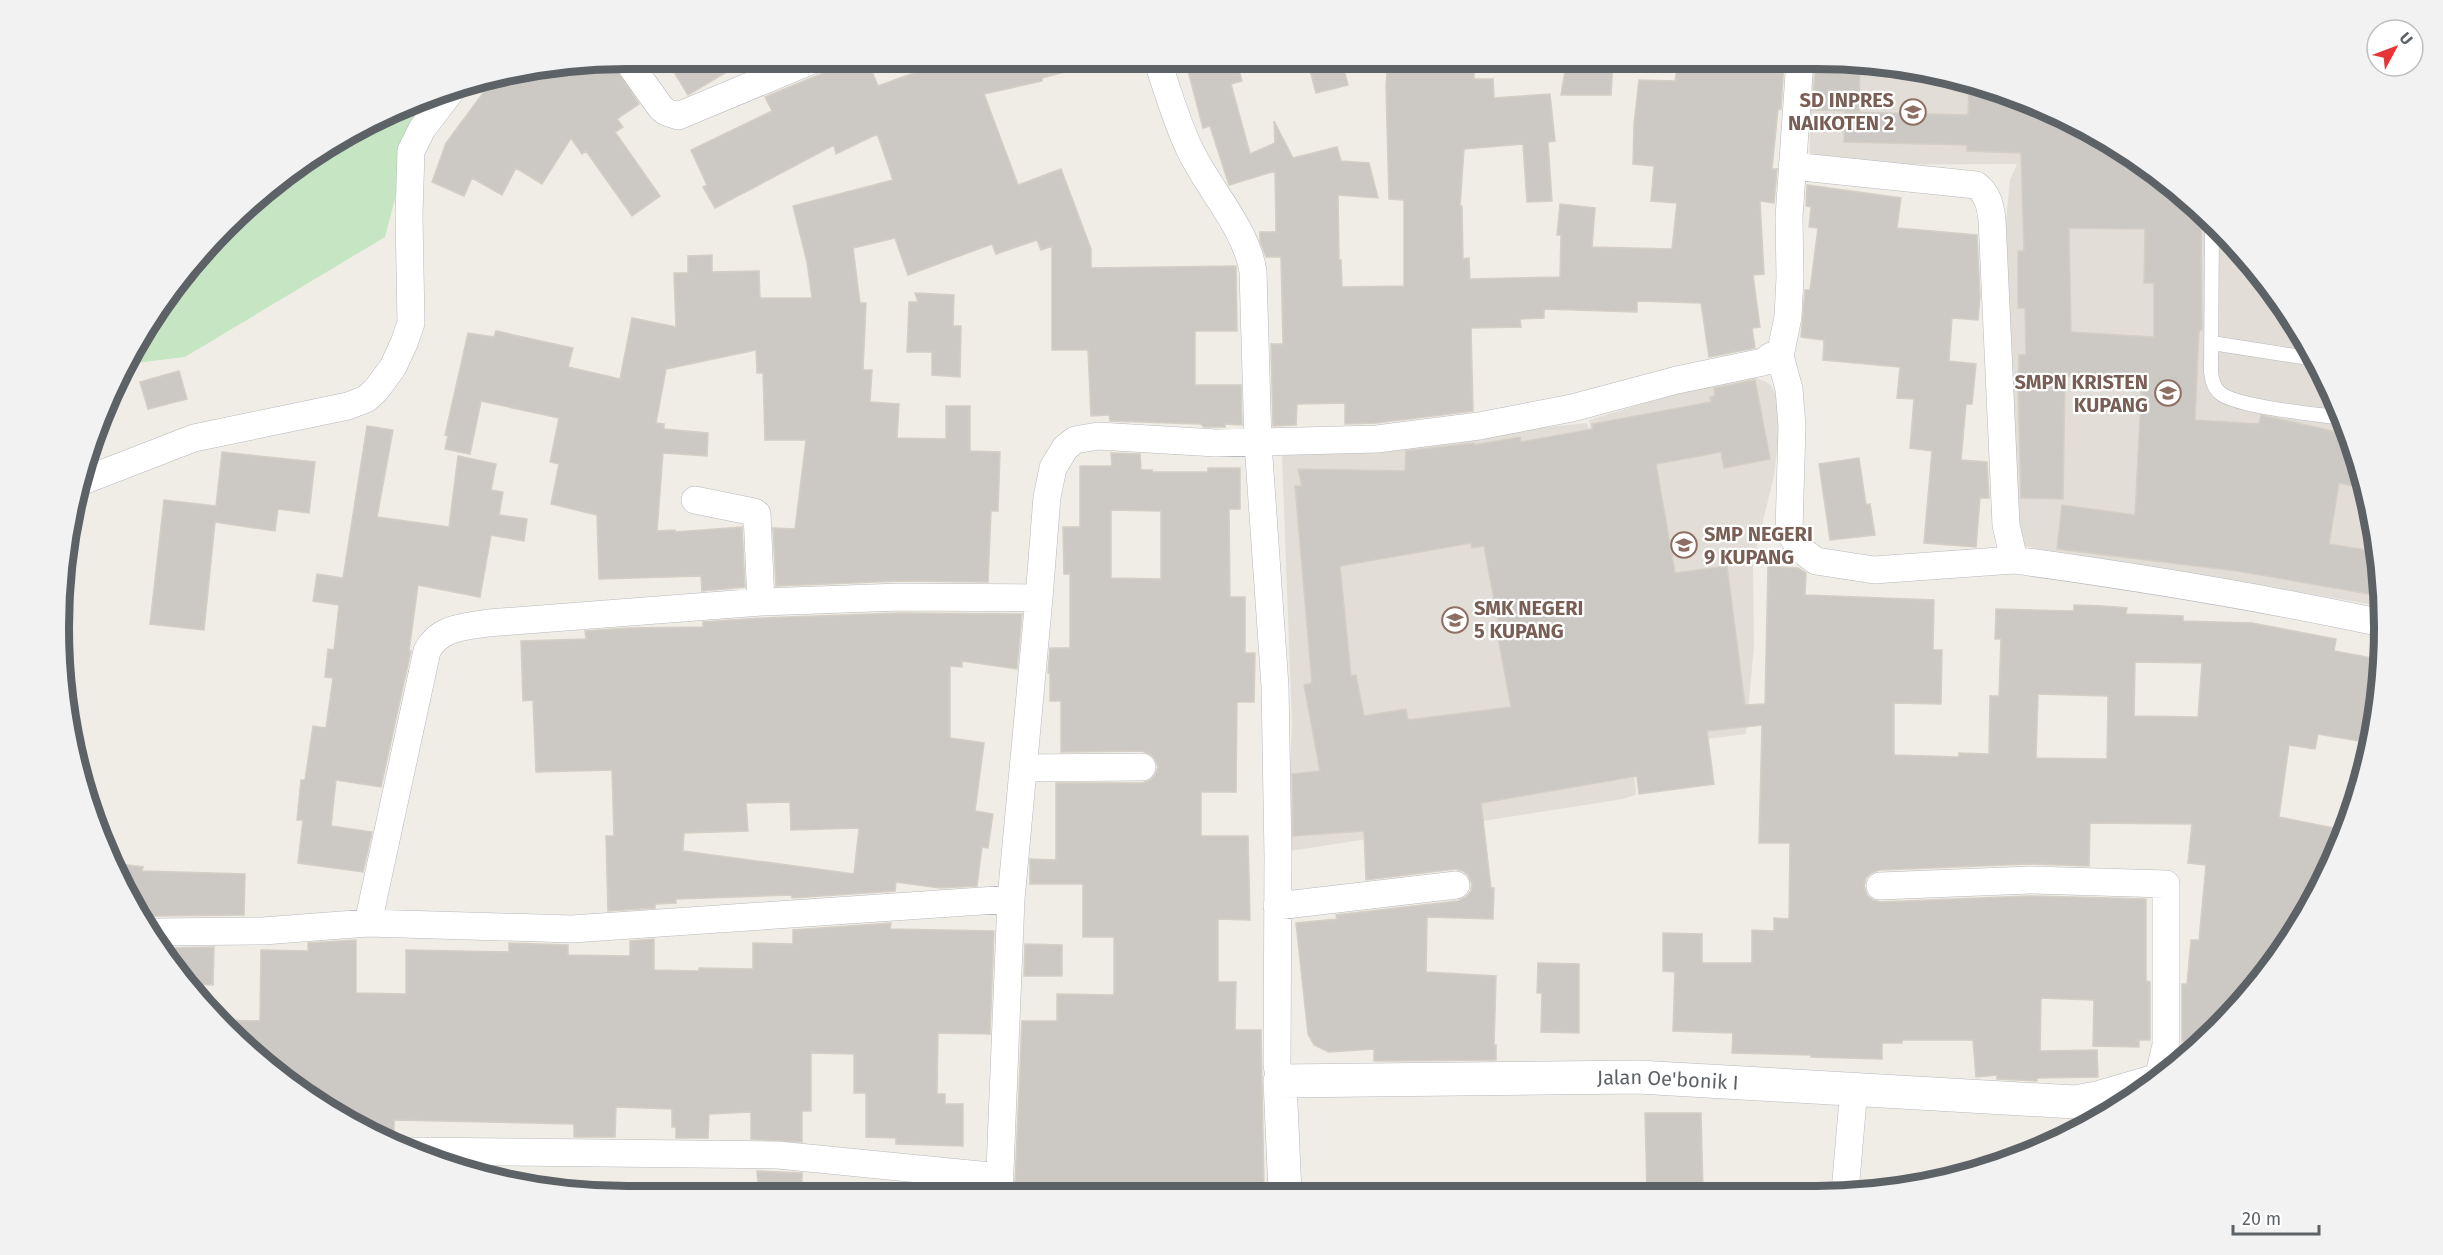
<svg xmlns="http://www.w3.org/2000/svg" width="2443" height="1255" font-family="'Fira Sans',sans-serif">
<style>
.education{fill:#e2ded7}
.green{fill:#c6e6c3}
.building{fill:#ccc9c5;stroke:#d4cec4;stroke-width:1.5;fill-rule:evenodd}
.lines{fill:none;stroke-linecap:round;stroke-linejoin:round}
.service-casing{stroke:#b6b9bc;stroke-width:15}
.minor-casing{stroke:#b6b9bc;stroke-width:28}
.tertiary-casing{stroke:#b6b9bc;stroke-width:34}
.service{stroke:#fff;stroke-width:14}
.minor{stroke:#fff;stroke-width:27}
.tertiary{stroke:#fff;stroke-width:33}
.labels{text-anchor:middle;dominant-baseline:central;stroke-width:4.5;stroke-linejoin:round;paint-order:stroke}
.education-label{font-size:20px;font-weight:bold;fill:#785e54;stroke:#fff;text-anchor:end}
.street-label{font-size:20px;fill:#5d6266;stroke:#fff}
.rim{fill:none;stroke:#5d6266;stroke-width:8}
</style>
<rect width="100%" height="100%" fill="#f0ede6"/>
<path class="education" d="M 1809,60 L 1852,60 L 1962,78 L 2067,117 L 2162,176 L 2243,252 L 2308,343 L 2354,444 L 2380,553 L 2381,606 L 2022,546 L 2010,500 L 2000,284 L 2010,180 L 2017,164 L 1810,165 Z
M 1745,373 L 1770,384 L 1782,406 L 1774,476 L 1753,562 L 1754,646 L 1746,734 L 1630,749 L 1636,790 L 1635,795 L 1623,799 L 1290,851 L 1282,767 L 1290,764 L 1292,725 L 1282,456 L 1351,447 L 1587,423 L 1591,436 L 1589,420 Z"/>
<path class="green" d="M 420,102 L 385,237 L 185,357 L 127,364 L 135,343 L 200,252 L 281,176 Z"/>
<path class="building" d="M 645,59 L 775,59 L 750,69 L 745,61 L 688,95 L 666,59 L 651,67 Z
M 830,59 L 867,59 L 878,86 L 933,66 L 934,69 L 976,59 L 1086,59 L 1087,66 L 1042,78 L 1042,81 L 984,94 L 1018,185 L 1061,169 L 1091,249 L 1091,268 L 1236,266 L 1237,331 L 1195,331 L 1195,385 L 1241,385 L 1242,425 L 1225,424 L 1225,427 L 1204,427 L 1201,424 L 1110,421 L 1109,415 L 1091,416 L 1088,350 L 1052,350 L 1052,246 L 1041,250 L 1037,240 L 996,254 L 992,244 L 908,275 L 895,238 L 853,248 L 860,303 L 866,303 L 863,370 L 872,370 L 870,402 L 899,404 L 897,438 L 946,439 L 946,406 L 970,406 L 970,451 L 1000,452 L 998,511 L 991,511 L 988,582 L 900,581 L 776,586 L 773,528 L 795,529 L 806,440 L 765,440 L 763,373 L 757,373 L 756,350 L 666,369 L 656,423 L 664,424 L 664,429 L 708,433 L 707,456 L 663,453 L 657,531 L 675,530 L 675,532 L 742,527 L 745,587 L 702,591 L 701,576 L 599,579 L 597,515 L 551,504 L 559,464 L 550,462 L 559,418 L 481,401 L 470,454 L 445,449 L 448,436 L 445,435 L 468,333 L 494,337 L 496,331 L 573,348 L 568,367 L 620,379 L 632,318 L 676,327 L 674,273 L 688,273 L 688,256 L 712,255 L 712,272 L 759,271 L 760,298 L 812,298 L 807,262 L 793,206 L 893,180 L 878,136 L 875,135 L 836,154 L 834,145 L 715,208 L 703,187 L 707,185 L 691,150 L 772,111 L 765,97 L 821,74 L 828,68 Z
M 1185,59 L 1236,59 L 1242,81 L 1231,84 L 1250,154 L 1275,143 L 1274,121 L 1293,158 L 1337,147 L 1341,161 L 1369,163 L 1378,198 L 1338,195 L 1339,260 L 1341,260 L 1342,287 L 1404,286 L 1404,200 L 1389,199 L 1386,87 L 1388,59 L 1474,59 L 1474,79 L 1493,79 L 1494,98 L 1550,94 L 1555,141 L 1548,142 L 1552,201 L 1527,202 L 1523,144 L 1464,149 L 1460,206 L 1462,206 L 1463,259 L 1469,258 L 1470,279 L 1560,277 L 1561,235 L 1557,235 L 1560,204 L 1595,208 L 1592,247 L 1672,249 L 1677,203 L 1651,201 L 1654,166 L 1633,164 L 1634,124 L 1639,80 L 1675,81 L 1678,60 L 1784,60 L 1781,109 L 1778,109 L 1772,169 L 1777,169 L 1774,203 L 1760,201 L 1764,274 L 1753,275 L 1760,327 L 1752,328 L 1755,348 L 1709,357 L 1701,303 L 1637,301 L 1637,312 L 1544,309 L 1544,318 L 1520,319 L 1521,327 L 1471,328 L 1473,411 L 1376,423 L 1345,424 L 1345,403 L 1297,404 L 1296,425 L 1273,426 L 1271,344 L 1283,344 L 1281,257 L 1266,257 L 1260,241 L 1260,232 L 1276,232 L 1275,171 L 1229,185 L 1210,126 L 1203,128 Z
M 1307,59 L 1341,59 L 1348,85 L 1316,93 Z
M 1567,59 L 1613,61 L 1611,95 L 1561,95 Z
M 1816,60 L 1860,61 L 1859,111 L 1812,110 Z
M 611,61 L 639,104 L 617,119 L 623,127 L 615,132 L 660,196 L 632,216 L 586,151 L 582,154 L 571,138 L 542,184 L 516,168 L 502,195 L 472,178 L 464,196 L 432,182 L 446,143 L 492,81 L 586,65 L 591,73 Z
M 1969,80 L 2057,113 L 2057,127 L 2083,127 L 2162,176 L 2201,213 L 2202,330 L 2199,330 L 2195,420 L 2259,424 L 2261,415 L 2350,435 L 2365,489 L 2339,483 L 2329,544 L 2379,552 L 2381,596 L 2237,571 L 2057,549 L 2062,505 L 2135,515 L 2142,380 L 2065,376 L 2063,499 L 2021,498 L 2018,385 L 2019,355 L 2026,355 L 2025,308 L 2018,308 L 2018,251 L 2024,251 L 2021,153 L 1967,151 L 1967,145 L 1844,142 L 1845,112 L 1968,115 ZM 2069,228 L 2145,229 L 2144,283 L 2154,283 L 2154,337 L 2071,332 Z
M 1807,185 L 1901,198 L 1897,228 L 1977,235 L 1980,297 L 1978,320 L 1952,318 L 1949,361 L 1976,364 L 1972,404 L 1966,404 L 1961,460 L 1987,462 L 1989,498 L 1980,498 L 1976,547 L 1924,543 L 1932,451 L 1910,448 L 1914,399 L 1897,398 L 1900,367 L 1823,360 L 1824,340 L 1801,337 L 1805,290 L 1810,290 L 1818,228 L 1809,227 L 1811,207 L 1806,206 Z
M 915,293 L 954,295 L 953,326 L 961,326 L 960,377 L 932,375 L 932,352 L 907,352 L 909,302 L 918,302 Z
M 179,371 L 187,399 L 148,409 L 140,382 Z
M 1755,380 L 1770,459 L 1724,468 L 1721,452 L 1656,464 L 1675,573 L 1727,566 L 1745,705 L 1765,704 L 1768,566 L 1798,568 L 1806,573 L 1805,595 L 1934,600 L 1933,650 L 1942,650 L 1941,704 L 1894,703 L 1894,755 L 1959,757 L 1959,753 L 1989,754 L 1990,696 L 1999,696 L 2001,639 L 1995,639 L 1996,609 L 2074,611 L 2074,605 L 2103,606 L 2127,608 L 2126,614 L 2183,616 L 2183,621 L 2252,623 L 2336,639 L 2334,651 L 2383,660 L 2370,743 L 2318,734 L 2315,749 L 2289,745 L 2279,817 L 2344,830 L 2326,879 L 2267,974 L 2199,1042 L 2182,1041 L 2182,984 L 2187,984 L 2191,940 L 2199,940 L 2206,865 L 2188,863 L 2192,824 L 2090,823 L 2089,866 L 2029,864 L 1879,870 L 1871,873 L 1866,878 L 1864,886 L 1867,895 L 1873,900 L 1881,902 L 2030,896 L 2146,899 L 2146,981 L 2150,982 L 2150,1040 L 2139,1040 L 2139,1047 L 2093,1046 L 2094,1000 L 2041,998 L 2040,1051 L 2097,1050 L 2098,1077 L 2037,1078 L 2037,1081 L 1997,1079 L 1997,1075 L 1976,1077 L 1973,1040 L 1902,1040 L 1902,1043 L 1882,1043 L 1882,1059 L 1811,1057 L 1811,1055 L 1732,1053 L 1733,1033 L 1673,1031 L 1675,972 L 1663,971 L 1663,933 L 1702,934 L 1702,963 L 1752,963 L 1752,930 L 1774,931 L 1774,918 L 1789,919 L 1790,843 L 1759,843 L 1762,725 L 1707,731 L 1714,784 L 1639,794 L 1637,776 L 1481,803 L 1491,888 L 1494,888 L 1493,919 L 1427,917 L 1426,972 L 1496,976 L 1494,1045 L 1496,1045 L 1496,1060 L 1374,1061 L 1374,1049 L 1329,1052 L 1314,1045 L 1308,1034 L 1296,923 L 1337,919 L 1336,915 L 1458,901 L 1466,897 L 1471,891 L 1472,884 L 1468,875 L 1463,871 L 1455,869 L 1366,880 L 1364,831 L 1293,836 L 1292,774 L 1320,771 L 1304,685 L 1312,683 L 1295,486 L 1302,486 L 1298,469 L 1405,471 L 1406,451 L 1474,443 L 1474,445 L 1520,437 L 1521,442 L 1593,429 L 1592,424 L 1711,402 L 1710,397 L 1715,396 L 1714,388 ZM 1471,543 L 1472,548 L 1484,546 L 1500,632 L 1497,632 L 1511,707 L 1408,720 L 1406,709 L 1364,716 L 1356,675 L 1351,676 L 1340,566 ZM 2135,662 L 2202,663 L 2198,717 L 2134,716 ZM 2038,694 L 2108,696 L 2107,759 L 2036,758 Z
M 367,426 L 393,430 L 377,517 L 449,527 L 458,456 L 496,464 L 491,490 L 503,492 L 499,515 L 527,519 L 524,541 L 491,535 L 480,597 L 418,585 L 409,651 L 411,651 L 381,787 L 336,780 L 331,826 L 372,832 L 363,872 L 298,863 L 303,820 L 297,820 L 301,780 L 305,780 L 313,726 L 326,728 L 333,678 L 325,677 L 328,649 L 334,650 L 339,605 L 313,601 L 317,574 L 343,578 Z
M 222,452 L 315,462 L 309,513 L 278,509 L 275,531 L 215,522 L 204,630 L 150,624 L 164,500 L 216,506 Z
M 1111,453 L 1140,454 L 1141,470 L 1152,470 L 1152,472 L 1208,472 L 1208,468 L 1240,468 L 1240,509 L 1229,509 L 1230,597 L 1245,597 L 1245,653 L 1255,653 L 1254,702 L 1237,702 L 1236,792 L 1201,792 L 1201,836 L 1248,836 L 1250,920 L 1218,919 L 1218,982 L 1236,982 L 1235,1030 L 1261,1030 L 1264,1191 L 1226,1191 L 1226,1187 L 1151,1186 L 1151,1191 L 1092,1191 L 1092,1188 L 1062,1187 L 1062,1183 L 1015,1183 L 1022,1021 L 1057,1021 L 1057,994 L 1114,995 L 1114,937 L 1083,937 L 1083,884 L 1030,884 L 1030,859 L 1056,860 L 1056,783 L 1143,783 L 1150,780 L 1155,775 L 1158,767 L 1155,759 L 1150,754 L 1142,751 L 1061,752 L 1061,701 L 1050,701 L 1050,673 L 1048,673 L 1050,648 L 1070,648 L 1070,574 L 1064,574 L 1063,527 L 1080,527 L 1080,466 L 1112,466 ZM 1111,510 L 1161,511 L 1161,579 L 1111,578 Z
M 1859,458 L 1866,505 L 1870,504 L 1875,535 L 1830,540 L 1819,464 Z
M 900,613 L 1022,614 L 1017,669 L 962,661 L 962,667 L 950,666 L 950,738 L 984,743 L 975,811 L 993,814 L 988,848 L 982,847 L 977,886 L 940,888 L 896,882 L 895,891 L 792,898 L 792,895 L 676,899 L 676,903 L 655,904 L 655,908 L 608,911 L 606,836 L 614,836 L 612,770 L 536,772 L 533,700 L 523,701 L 521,641 L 586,639 L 585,631 L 629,628 L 703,627 L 703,622 L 762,618 ZM 790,802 L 791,830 L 859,828 L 854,874 L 683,851 L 684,833 L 748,831 L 746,803 Z
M 112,863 L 143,867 L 142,871 L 245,874 L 244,915 L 155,916 L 146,919 L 117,879 Z
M 891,923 L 890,929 L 994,931 L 990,1034 L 938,1033 L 937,1094 L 945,1094 L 945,1104 L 963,1104 L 963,1146 L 896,1144 L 896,1138 L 866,1137 L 866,1093 L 854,1093 L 854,1054 L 811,1053 L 811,1111 L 802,1111 L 802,1142 L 751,1139 L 751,1112 L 709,1114 L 708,1138 L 676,1138 L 676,1127 L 672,1127 L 672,1109 L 616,1107 L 615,1137 L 574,1137 L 574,1124 L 394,1120 L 394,1145 L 376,1138 L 225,1030 L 218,1020 L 260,1021 L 261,950 L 308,951 L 308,943 L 356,940 L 356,993 L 406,994 L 406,950 L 509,952 L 509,943 L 568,945 L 568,955 L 630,956 L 630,941 L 654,939 L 654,970 L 699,971 L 699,968 L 753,969 L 753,943 L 793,944 L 793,930 Z
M 1025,944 L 1062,945 L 1062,976 L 1024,976 Z
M 214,947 L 213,985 L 193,984 L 166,948 Z
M 1538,963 L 1579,964 L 1579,1033 L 1541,1032 L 1542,993 L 1537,993 Z
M 1645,1113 L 1701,1113 L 1703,1192 L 1647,1192 Z
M 757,1171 L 802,1173 L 802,1195 L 759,1195 Z"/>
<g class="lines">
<g class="service-casing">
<path id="service" d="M 2212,223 L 2211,372 C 2212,379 2213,387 2220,393 C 2236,407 2317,414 2342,418
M 2212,343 L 2315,359"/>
</g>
<g class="minor-casing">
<path id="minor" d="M 626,59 L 661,108 L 666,112 L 678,116 L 815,59
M 1157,59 C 1167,89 1176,121 1190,150 C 1209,190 1245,226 1253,271 L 1258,443 L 1275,686 L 1278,856 L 1277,1065 L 1280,1081
M 1792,166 L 1976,185 C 1988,194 1990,205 1992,219 L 2006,525 L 2014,560 C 2138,577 2260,597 2382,623
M 1780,356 L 1789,389 L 1792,426 L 1789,531 L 1800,549 L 1816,561 L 1874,570 L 2014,560
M 83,481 L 194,438 L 348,406 L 366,399 L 376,390 L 393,367 L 404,343 L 411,323 L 409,215 L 411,151 L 422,129 L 454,87
M 695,500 L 754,512 L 757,514 L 761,602
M 1039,598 L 1047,497 L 1053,468 L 1065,448 L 1075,440 L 1098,436 L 1216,443 L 1377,439 L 1479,426 L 1572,408 L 1677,380 L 1763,362 L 1771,356 L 1780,356 L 1788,317 L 1790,277 L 1789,217 L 1800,60
M 1024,768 L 1142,767
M 1880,886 L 2030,880 L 2166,884 L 2166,1045 L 2158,1079
M 1277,906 L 1456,885
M 368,923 L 427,651 C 439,627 464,627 488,623 L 761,602 L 900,597 L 1039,598 L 1011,899 L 999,1194
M 155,932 L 263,931 L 368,923 L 572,929 L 1011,899
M 411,1151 L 778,1155 L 1000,1177
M 1845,1192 L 1854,1088"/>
</g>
<g class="tertiary-casing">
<g id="tertiary">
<path id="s1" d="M 1285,1193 L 1280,1081 L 1638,1077 L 2075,1102 L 2097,1098 L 2162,1079"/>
</g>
</g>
<use href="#service" class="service"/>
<use href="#minor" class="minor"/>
<use href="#tertiary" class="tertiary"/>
</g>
<defs>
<g id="school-ring" transform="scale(1.35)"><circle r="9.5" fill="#fff" stroke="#8d6e63" stroke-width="1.5"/><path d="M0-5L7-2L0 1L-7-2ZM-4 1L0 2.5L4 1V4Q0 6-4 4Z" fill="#8d6e63"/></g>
</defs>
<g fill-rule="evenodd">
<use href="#school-ring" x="1913" y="112"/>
<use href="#school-ring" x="2168" y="393"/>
<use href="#school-ring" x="1684" y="545"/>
<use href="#school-ring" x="1455" y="620"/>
</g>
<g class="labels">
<g class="education-label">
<text x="1894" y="100">SD INPRES<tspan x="1894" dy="23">NAIKOTEN 2</tspan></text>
<text x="2148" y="382">SMPN KRISTEN<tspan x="2148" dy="23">KUPANG</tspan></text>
<text x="1704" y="534" text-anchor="start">SMP NEGERI<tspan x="1704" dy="23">9 KUPANG</tspan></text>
<text x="1474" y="608" text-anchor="start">SMK NEGERI<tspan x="1474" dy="23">5 KUPANG</tspan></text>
</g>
<g class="street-label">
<text stroke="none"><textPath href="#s1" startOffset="500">Jalan Oe'bonik I</textPath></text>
</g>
</g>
<path d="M0 0H2443V1255H0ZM627 69H1816A558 558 0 0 1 2374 627V628A558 558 0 0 1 1816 1186H627A558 558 0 0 1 69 628V627A558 558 0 0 1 627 69Z" fill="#f2f2f3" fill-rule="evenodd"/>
<path class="rim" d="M627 69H1816A558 558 0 0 1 2374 627V628A558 558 0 0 1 1816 1186H627A558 558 0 0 1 69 628V627A558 558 0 0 1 627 69Z"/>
<g transform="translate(2395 48) rotate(49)"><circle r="28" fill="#ffffff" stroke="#bec0c2" stroke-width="1.5"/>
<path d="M0-4.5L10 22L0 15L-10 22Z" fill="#e73536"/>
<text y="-9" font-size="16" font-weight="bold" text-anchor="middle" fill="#5d6266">U</text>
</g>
<path d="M2233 1225v9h86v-9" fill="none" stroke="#5d6266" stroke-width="3"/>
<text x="2242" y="1225" font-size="18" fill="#5d6266" stroke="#ffffff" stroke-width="4.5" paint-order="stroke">20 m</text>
</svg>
